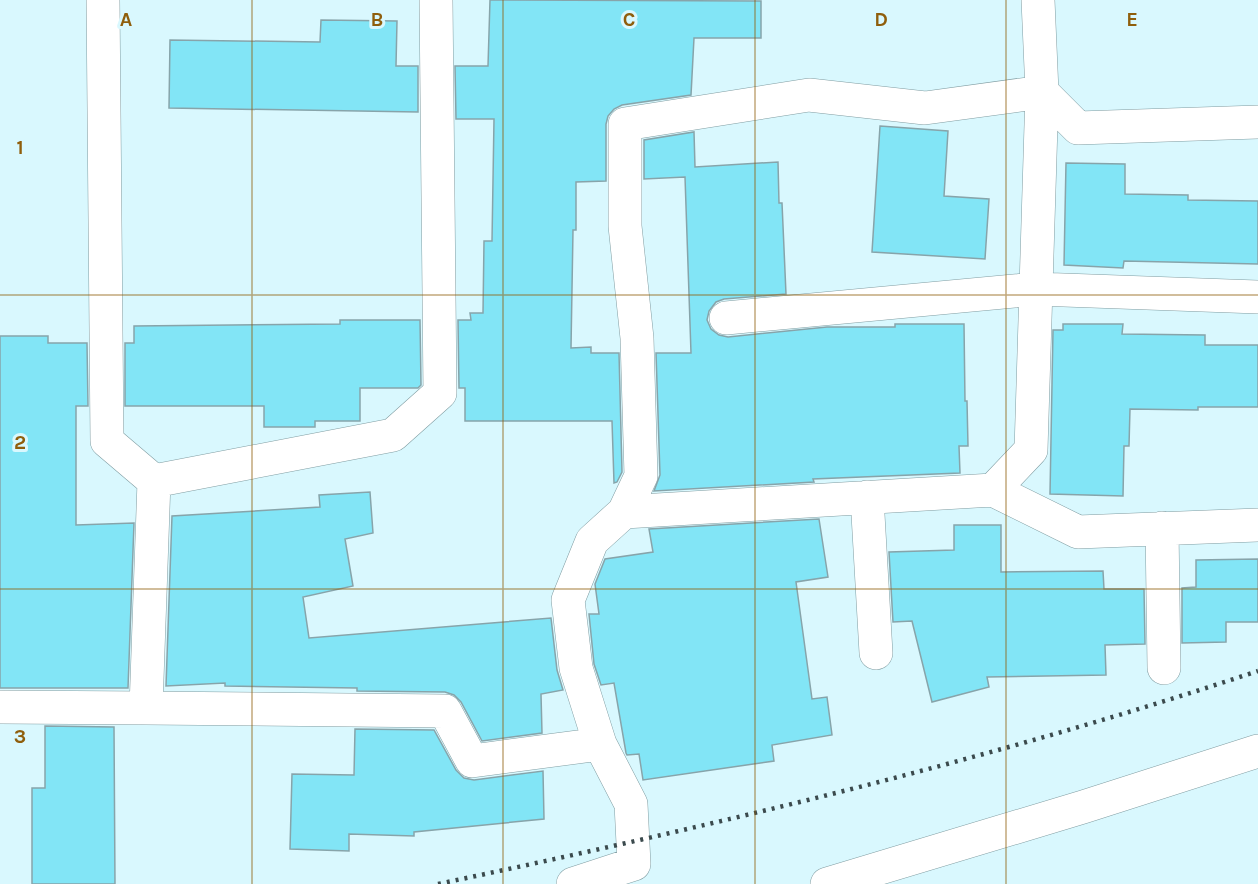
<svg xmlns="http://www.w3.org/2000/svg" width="1258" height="884" font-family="Karla,sans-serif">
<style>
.building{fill:#82e5f6;stroke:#87a4aa;stroke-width:1.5}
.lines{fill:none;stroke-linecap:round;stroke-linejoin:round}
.street-casing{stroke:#809da2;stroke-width:34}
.secondary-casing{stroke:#809da2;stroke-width:34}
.street{stroke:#fff;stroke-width:33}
.secondary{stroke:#fff;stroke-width:33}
.rail{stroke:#3b4a4d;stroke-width:4.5;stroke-dasharray:3 6;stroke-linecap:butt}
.grid{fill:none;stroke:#8f5e0c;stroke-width:1.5;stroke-opacity:0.55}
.grid-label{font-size:20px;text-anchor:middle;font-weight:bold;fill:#8f5e0c;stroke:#d9f8fe;stroke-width:6;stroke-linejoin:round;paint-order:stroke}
</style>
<rect width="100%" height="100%" fill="#d9f8fe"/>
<path class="building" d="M 490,0 L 761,1 L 761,38 L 694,38 L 691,95 L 622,105 L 614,109 L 608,116 L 606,124 L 606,181 L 576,182 L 576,230 L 573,230 L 571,348 L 591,347 L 591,353 L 619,353 L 622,472 L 617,482 L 614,483 L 612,421 L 465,421 L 465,388 L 459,388 L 458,320 L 471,320 L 470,313 L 483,313 L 484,241 L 492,241 L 494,119 L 456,119 L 455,66 L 488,66 Z
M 321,20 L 397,21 L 396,66 L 418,66 L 418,112 L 169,108 L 170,40 L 320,42 Z
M 880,126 L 948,131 L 944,196 L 989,199 L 985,259 L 872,252 Z
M 694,132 L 695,167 L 778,162 L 779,203 L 782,203 L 786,294 L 724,299 L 716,302 L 709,311 L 707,320 L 711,329 L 719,335 L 728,337 L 827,327 L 895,327 L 895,324 L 964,324 L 965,401 L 967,401 L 968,446 L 959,446 L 960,473 L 813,479 L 814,482 L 654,491 L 660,475 L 656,353 L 691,353 L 685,177 L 644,179 L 644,140 Z
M 1066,163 L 1125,164 L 1125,194 L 1188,195 L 1188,200 L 1258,201 L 1258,264 L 1124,261 L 1123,268 L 1064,265 Z
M 340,320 L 420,320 L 421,385 L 418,388 L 360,388 L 360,421 L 315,421 L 315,427 L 264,427 L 264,406 L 125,406 L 125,343 L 134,343 L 134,326 L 340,324 Z
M 1063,324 L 1123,324 L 1122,334 L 1205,335 L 1205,345 L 1258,345 L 1258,407 L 1198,407 L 1198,410 L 1130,409 L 1129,446 L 1124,446 L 1123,496 L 1050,494 L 1053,330 L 1063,330 Z
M 0,336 L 48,336 L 48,343 L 87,343 L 88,406 L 76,406 L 76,525 L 134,523 L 128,688 L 0,688 Z
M 370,492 L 373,533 L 345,539 L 353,586 L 303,597 L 309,638 L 551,618 L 557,670 L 563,690 L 541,694 L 542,733 L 482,741 L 461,702 L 454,695 L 445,692 L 357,691 L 357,688 L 225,686 L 225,683 L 166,686 L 172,516 L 320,507 L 319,495 Z
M 819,519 L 828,577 L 796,582 L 812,699 L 827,697 L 832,735 L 772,745 L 774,761 L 643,780 L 639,754 L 627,755 L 626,753 L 614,683 L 601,685 L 594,664 L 589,614 L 599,614 L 595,584 L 605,559 L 653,552 L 649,529 Z
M 954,525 L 1001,525 L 1001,572 L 1103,571 L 1104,589 L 1144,589 L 1145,644 L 1105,645 L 1106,675 L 987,677 L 989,687 L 932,702 L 912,621 L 893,622 L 889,552 L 954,550 Z
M 1258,559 L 1258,622 L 1226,622 L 1226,642 L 1182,643 L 1182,588 L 1196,587 L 1196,560 Z
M 45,726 L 114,727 L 115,884 L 32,884 L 32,788 L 45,788 Z
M 355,729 L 434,730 L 456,770 L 464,778 L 474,780 L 543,771 L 544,819 L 414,832 L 414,836 L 349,834 L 349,851 L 290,849 L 292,774 L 354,775 Z"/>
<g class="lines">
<g class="street-casing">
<path id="street" d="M 103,0 L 107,441 L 154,481 L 393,435 L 440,393 L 436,0
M 1042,92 L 1078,128 L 1258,122
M 726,318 L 1036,289 L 1258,297
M 993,490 L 1078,532 L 1258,525
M 867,497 L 876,653
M 624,512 L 993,490 L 1031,450 L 1042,92 L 1038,0
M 1162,528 L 1164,668
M 0,707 L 146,708 L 154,481
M 146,708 L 445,711 L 472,761 L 600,744 L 576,668 L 568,600 L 592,541 L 624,512 L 641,476 L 637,338 L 625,226 L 625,124 L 809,95 L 925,108 L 1042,92
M 573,884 L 634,864 L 631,804 L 600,744"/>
</g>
<g class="secondary-casing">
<path id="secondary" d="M 827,884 L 1083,807 L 1258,751"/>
</g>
<use href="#street" class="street"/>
<use href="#secondary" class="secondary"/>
<path class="rail" d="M 438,884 C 714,826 990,760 1258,671"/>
</g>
<path class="grid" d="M 252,0 L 252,884M 503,0 L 503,884M 755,0 L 755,884M 1006,0 L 1006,884M 0,295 L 1258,295M 0,589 L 1258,589"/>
<g class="grid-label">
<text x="126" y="26">A</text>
<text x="377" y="26">B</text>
<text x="629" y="26">C</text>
<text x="881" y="26">D</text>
<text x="1132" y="26">E</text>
<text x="20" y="154">1</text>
<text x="20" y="449">2</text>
<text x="20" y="743">3</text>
</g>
</svg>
